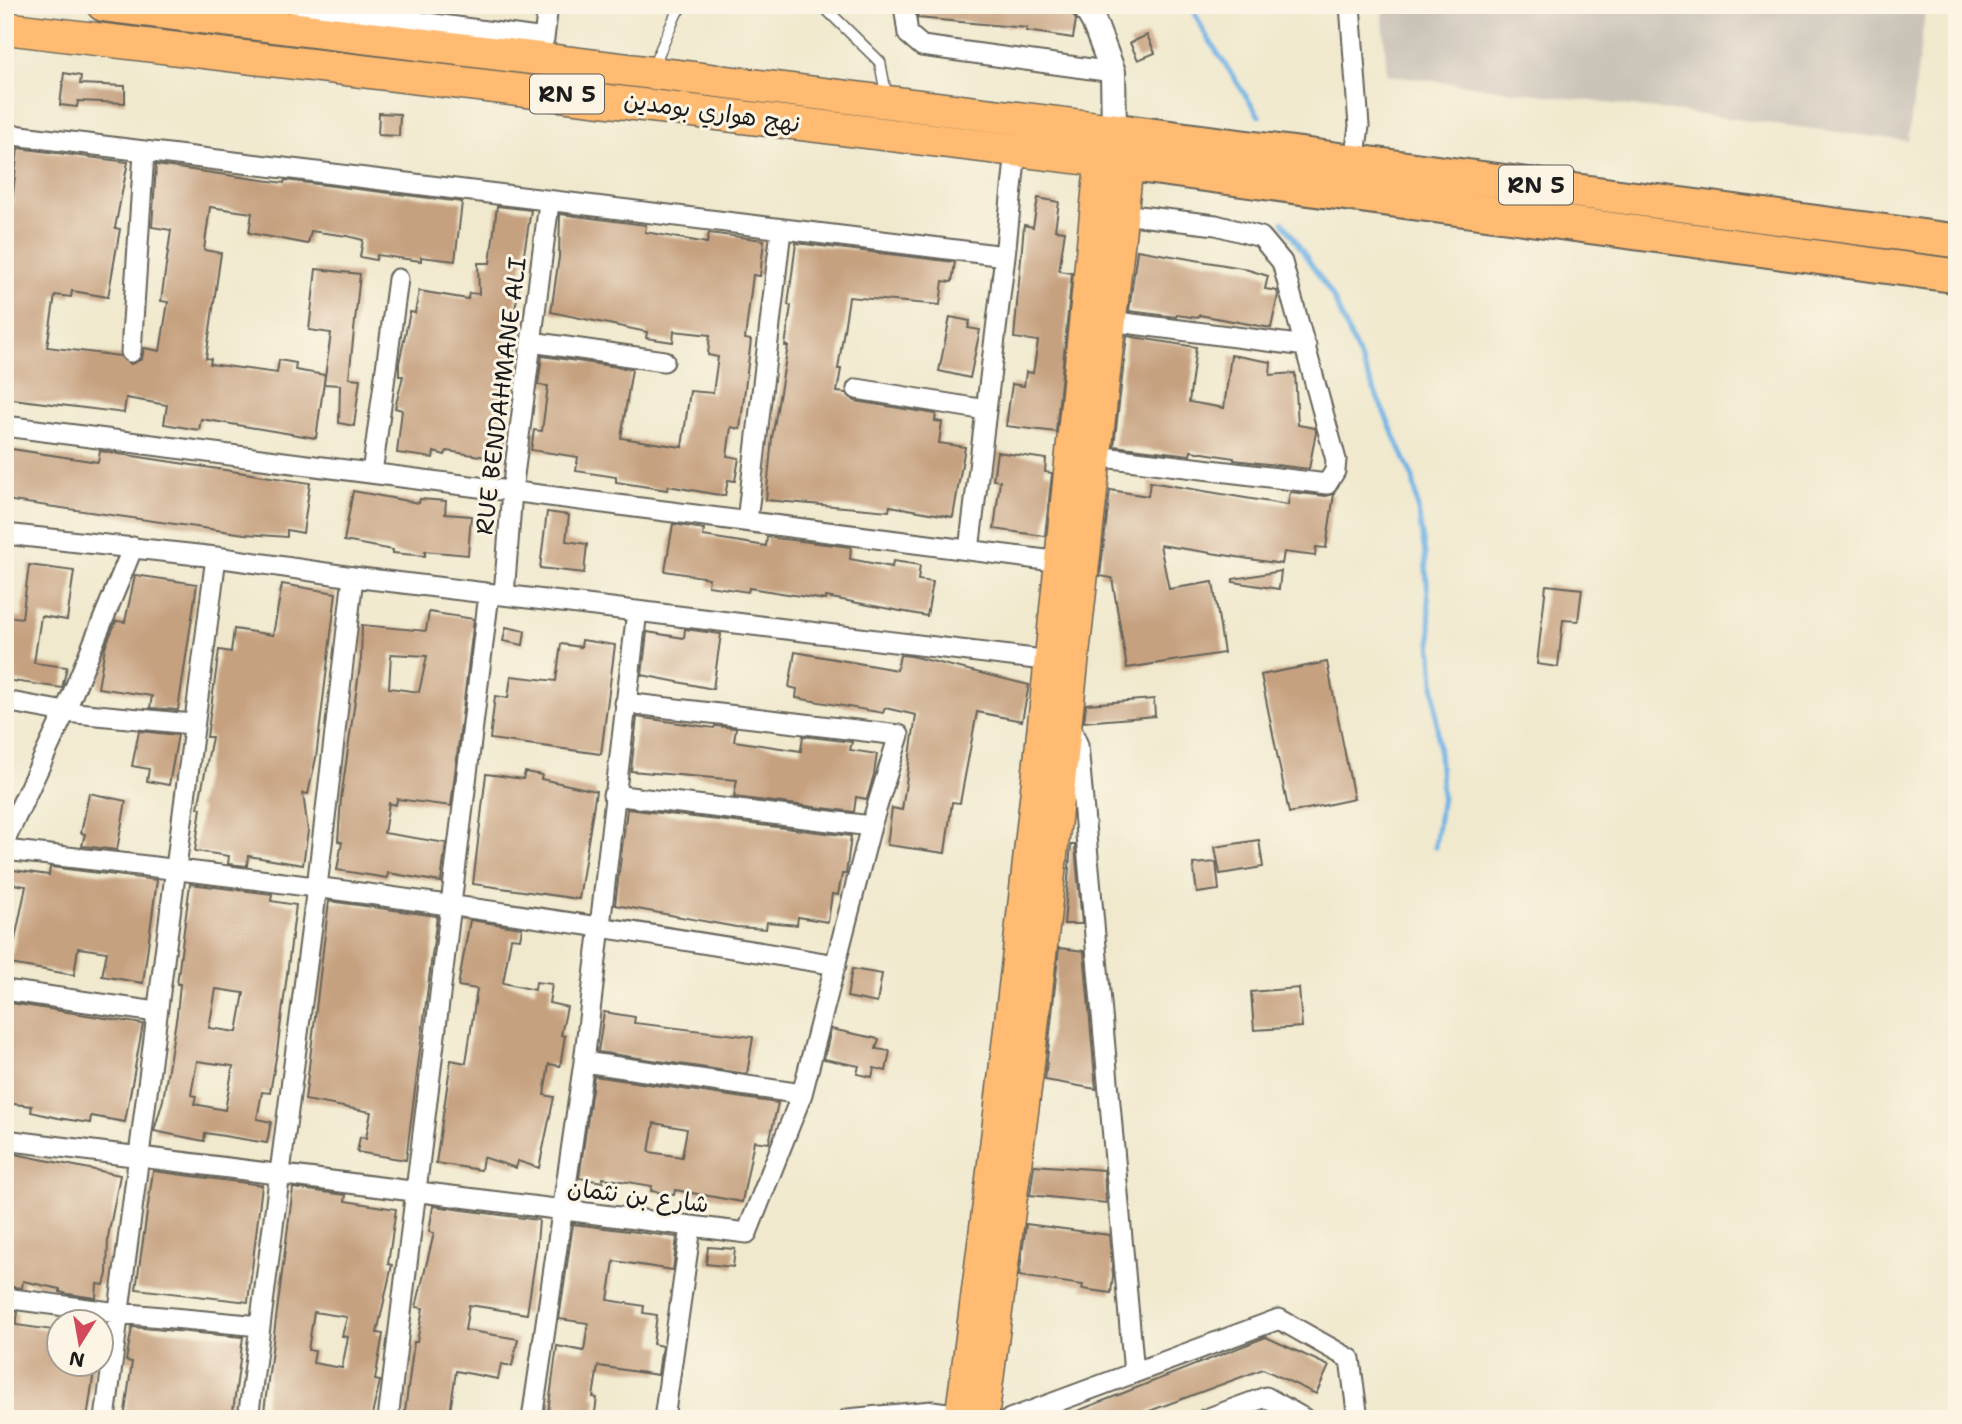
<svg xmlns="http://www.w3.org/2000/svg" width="1962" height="1424" font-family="'Shantell Sans','Playpen Sans Arabic',sans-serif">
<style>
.industrial{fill:#cac3b8}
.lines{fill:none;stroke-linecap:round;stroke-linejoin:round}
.stream{stroke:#6eb2e4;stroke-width:5}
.building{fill:#c6a180;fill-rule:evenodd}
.service-casing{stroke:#66645a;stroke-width:13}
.minor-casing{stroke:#66645a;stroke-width:23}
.tertiary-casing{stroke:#66645a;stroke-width:28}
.primary-casing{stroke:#66645a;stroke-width:35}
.trunk-casing{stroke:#66645a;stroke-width:37}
.service{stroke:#fff;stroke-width:10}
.minor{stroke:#fff;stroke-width:19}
.tertiary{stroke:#fff;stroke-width:24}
.primary{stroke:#febb71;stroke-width:32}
.trunk{stroke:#febb71;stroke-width:33}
.labels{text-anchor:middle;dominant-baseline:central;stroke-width:6;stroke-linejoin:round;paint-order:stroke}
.shield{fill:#fcf5e5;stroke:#5f5d58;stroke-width:2}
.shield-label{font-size:23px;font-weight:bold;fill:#1c1c1c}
.street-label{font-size:24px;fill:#1c1c1c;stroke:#fcf5e5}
</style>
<rect width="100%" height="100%" fill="#fcf5e5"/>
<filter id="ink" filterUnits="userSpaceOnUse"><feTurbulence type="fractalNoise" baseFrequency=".0143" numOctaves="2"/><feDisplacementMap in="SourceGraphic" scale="14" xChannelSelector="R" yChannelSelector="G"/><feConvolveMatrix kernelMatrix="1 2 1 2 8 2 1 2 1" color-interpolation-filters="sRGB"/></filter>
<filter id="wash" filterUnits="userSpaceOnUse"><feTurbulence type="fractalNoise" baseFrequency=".00686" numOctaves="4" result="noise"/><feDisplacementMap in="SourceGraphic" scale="28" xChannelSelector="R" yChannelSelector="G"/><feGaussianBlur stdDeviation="1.57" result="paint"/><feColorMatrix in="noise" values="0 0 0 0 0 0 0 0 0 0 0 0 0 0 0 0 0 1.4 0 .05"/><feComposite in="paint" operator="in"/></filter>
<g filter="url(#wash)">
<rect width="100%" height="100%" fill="#f0e9ce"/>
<path class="industrial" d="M 1382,5 L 1926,5 L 1908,141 L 1387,75 Z"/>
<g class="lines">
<path class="stream" d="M 1191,5 L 1204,32 L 1259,116
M 1283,222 L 1332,295 L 1413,478 L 1425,554 L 1442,796 L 1435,847"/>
</g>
<g id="blocks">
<path class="building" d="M 916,5 L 1069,5 L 1076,20 L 1073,38 L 1026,31 L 1027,28 L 918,18 Z
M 1147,35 L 1155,53 L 1138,60 L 1130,43 Z
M 64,73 L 81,76 L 80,84 L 125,86 L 125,103 L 78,101 L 77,107 L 60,105 Z
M 379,113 L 400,114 L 399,136 L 378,135 Z
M 18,148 L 128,162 L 115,228 L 120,229 L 108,297 L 72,291 L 71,297 L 55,295 L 47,347 L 120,356 L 131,364 L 142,359 L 144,348 L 160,351 L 168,302 L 161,301 L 171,230 L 152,227 L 156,165 L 284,183 L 285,180 L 462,202 L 455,261 L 421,257 L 421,261 L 377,255 L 376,260 L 360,257 L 363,240 L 347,236 L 311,231 L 308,244 L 249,233 L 252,213 L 210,207 L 204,250 L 221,253 L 206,358 L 211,359 L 210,364 L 277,373 L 279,360 L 296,363 L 295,370 L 325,375 L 316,438 L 201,419 L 199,430 L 164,424 L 167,405 L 126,398 L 124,413 L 5,398 L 5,268 Z
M 1038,198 L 1059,202 L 1055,230 L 1065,231 L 1059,271 L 1072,273 L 1056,432 L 1006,426 L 1012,384 L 1024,386 L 1026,372 L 1033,373 L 1038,341 L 1014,338 L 1024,225 L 1033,227 Z
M 497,206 L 531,210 L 511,335 L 516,335 L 498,438 L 503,439 L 501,459 L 447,451 L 445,455 L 434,452 L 433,458 L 397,453 L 402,410 L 395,408 L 403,376 L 399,376 L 399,363 L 410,312 L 415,313 L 419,291 L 468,299 L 469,293 L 479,294 L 478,263 L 490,263 Z
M 560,214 L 646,225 L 645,232 L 707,243 L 709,233 L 764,240 L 760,276 L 753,275 L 745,339 L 751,340 L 740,429 L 731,427 L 727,456 L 739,458 L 735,481 L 728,480 L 725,496 L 668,486 L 667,490 L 616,482 L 616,477 L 576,471 L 578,457 L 531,450 L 534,430 L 542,431 L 548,386 L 538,385 L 542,356 L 632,369 L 621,438 L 682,447 L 690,391 L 713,393 L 718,357 L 708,355 L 710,335 L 674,331 L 673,342 L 646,338 L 647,332 L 551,312 L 559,257 Z
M 796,243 L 955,262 L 952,282 L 943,281 L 940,305 L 849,297 L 838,369 L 841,369 L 837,392 L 846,393 L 855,401 L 936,414 L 935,421 L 942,422 L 939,443 L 965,447 L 953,517 L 890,506 L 889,511 L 766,500 L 772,438 L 788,346 L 785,346 L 791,306 L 788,305 Z
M 1137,250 L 1242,268 L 1268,276 L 1265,289 L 1277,291 L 1278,295 L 1271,328 L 1199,315 L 1198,318 L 1177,315 L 1176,317 L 1129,311 Z
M 316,269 L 360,274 L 349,378 L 360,379 L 354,426 L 339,423 L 340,385 L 324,384 L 331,333 L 309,330 Z
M 950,317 L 970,321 L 968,328 L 980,330 L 970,378 L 939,371 Z
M 1127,336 L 1196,347 L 1189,402 L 1224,408 L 1231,355 L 1271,362 L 1270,375 L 1295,373 L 1298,425 L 1315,428 L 1316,432 L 1309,469 L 1234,460 L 1234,458 L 1191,451 L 1190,455 L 1114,446 Z
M 5,448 L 98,462 L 100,451 L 310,483 L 303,533 L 287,530 L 287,537 L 245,534 L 5,500 Z
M 997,452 L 1046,459 L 1045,472 L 1052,473 L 1045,536 L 994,529 L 1000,481 L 993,480 Z
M 1150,482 L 1288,505 L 1290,492 L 1326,496 L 1334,494 L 1326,548 L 1316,547 L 1315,556 L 1284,552 L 1282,564 L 1160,545 L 1169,589 L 1213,582 L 1224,653 L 1127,668 L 1112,578 L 1100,576 L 1110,490 L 1148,496 Z
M 353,491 L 419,503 L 420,499 L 446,501 L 445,514 L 471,516 L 468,555 L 425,551 L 425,556 L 393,553 L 393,550 L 344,541 Z
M 547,512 L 569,515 L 566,541 L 587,544 L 584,573 L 540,568 Z
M 673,524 L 704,529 L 703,536 L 766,546 L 767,537 L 851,547 L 850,559 L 892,567 L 893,561 L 920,565 L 918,580 L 933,582 L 927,616 L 826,597 L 826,600 L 749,588 L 748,592 L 708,586 L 709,578 L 665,571 Z
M 29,565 L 74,571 L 67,620 L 41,616 L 34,663 L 67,667 L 62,688 L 5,680 L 5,616 L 22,618 Z
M 1281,571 L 1279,589 L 1233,582 L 1233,579 Z
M 135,575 L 197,584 L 178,710 L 150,708 L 152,696 L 98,688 L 105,647 L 116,621 L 125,622 Z
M 282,584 L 336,593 L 316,758 L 308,794 L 303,793 L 308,831 L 303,865 L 248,856 L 247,866 L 228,864 L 229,856 L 195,851 L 201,808 L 198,808 L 212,737 L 207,737 L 219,650 L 231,652 L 234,629 L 273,635 Z
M 1546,585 L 1582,589 L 1578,621 L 1563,620 L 1558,667 L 1537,664 Z
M 429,612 L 474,619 L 451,806 L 397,799 L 396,805 L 389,803 L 384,833 L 446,843 L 441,882 L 388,873 L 387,878 L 337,870 L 342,842 L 338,841 L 341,798 L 361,659 L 362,625 L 426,631 ZM 391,654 L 427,656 L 419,692 L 389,688 Z
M 506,627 L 525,631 L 523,645 L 503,641 Z
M 685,629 L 721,634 L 713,689 L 642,675 L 647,632 L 684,638 Z
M 582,640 L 615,645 L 601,754 L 490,739 L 495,696 L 508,698 L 511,676 L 556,681 L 561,644 L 581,647 Z
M 795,652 L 897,670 L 900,655 L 911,656 L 1029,685 L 1022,721 L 977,712 L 960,803 L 952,802 L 945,853 L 887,845 L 892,808 L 902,810 L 916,715 L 885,708 L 883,713 L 796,698 L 797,689 L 789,687 Z
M 1327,662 L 1354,799 L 1289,813 L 1261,675 Z
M 1154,699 L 1155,716 L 1084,722 L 1086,704 Z
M 637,717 L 714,728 L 715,726 L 736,728 L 734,741 L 801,751 L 803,736 L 852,742 L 850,750 L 877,754 L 874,774 L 867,799 L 856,797 L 854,812 L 734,797 L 737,780 L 631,771 Z
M 139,731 L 178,735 L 169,785 L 147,781 L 149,769 L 132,766 Z
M 525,772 L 542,775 L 541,779 L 596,791 L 579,899 L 473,884 L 486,774 L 523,779 Z
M 89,793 L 126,801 L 117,850 L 82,846 L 85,834 L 81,833 Z
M 627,809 L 851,836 L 846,874 L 842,874 L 838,895 L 832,894 L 828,922 L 798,917 L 797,925 L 767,922 L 766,929 L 736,927 L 615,905 Z
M 1259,840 L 1263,867 L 1220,874 L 1215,847 Z
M 1071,845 L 1075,845 L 1082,924 L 1064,924 Z
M 1216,862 L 1219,890 L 1197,893 L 1193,864 Z
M 50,867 L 157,880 L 143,983 L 102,976 L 107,952 L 78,948 L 74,975 L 10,964 L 26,886 L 5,883 L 6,869 L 49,875 Z
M 190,884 L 272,894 L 271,901 L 296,905 L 277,1052 L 270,1093 L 262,1092 L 257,1119 L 271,1122 L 267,1143 L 205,1133 L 204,1141 L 154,1131 L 163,1100 L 177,1014 L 180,984 L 177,984 ZM 216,989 L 244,993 L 237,1032 L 209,1028 ZM 197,1061 L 233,1066 L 225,1110 L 194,1104 L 196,1096 L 191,1095 Z
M 329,901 L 437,916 L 406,1160 L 357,1152 L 360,1137 L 366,1138 L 371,1112 L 305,1100 Z
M 470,920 L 522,928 L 520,939 L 511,938 L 503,983 L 535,990 L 536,982 L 552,984 L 549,1003 L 567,1007 L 561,1035 L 565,1036 L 560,1066 L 549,1064 L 544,1095 L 554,1097 L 539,1168 L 518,1161 L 516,1168 L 483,1157 L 481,1170 L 436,1163 L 451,1060 L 466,1063 L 477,989 L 458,986 Z
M 1059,948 L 1084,951 L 1096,1089 L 1045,1080 Z
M 852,969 L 882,974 L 877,1003 L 847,997 Z
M 1299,988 L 1302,1027 L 1254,1030 L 1251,992 Z
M 11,1003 L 143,1024 L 125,1122 L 91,1116 L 90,1123 L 58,1118 L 31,1112 L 32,1106 L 5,1103 L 5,1038 Z
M 604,1012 L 635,1017 L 634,1023 L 753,1037 L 747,1074 L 598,1052 Z
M 831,1029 L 879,1039 L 876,1049 L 890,1051 L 886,1071 L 874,1068 L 872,1077 L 857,1074 L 859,1066 L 824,1059 Z
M 594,1076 L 778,1103 L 769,1143 L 754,1141 L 742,1202 L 675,1190 L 674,1195 L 651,1191 L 652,1186 L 603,1178 L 603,1182 L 579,1178 ZM 654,1123 L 687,1129 L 682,1157 L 649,1152 Z
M 5,1152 L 120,1175 L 108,1237 L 107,1274 L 104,1285 L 97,1284 L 96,1298 L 68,1294 L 60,1292 L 60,1289 L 23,1281 L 22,1288 L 5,1286 Z
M 1034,1165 L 1104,1170 L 1106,1203 L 1030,1195 Z
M 153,1171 L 262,1185 L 248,1302 L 136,1289 Z
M 293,1188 L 346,1195 L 345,1201 L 396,1209 L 388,1264 L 392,1265 L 377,1333 L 383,1334 L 375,1380 L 380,1381 L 371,1419 L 263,1419 ZM 314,1312 L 347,1317 L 342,1336 L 348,1337 L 342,1368 L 313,1363 L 315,1351 L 308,1350 Z
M 433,1206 L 539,1220 L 536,1255 L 527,1314 L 469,1305 L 465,1330 L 518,1339 L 512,1366 L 501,1364 L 498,1379 L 456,1371 L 449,1419 L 404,1419 L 414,1342 L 417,1342 L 423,1308 L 416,1307 L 434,1233 L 429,1232 Z
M 573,1224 L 677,1237 L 673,1270 L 614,1261 L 608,1300 L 644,1306 L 643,1313 L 657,1315 L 653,1344 L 662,1346 L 658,1375 L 598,1366 L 593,1397 L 597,1398 L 594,1419 L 547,1419 L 557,1346 L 584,1351 L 588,1323 L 559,1319 Z
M 1026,1224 L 1109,1235 L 1113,1275 L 1111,1293 L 1082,1289 L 1083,1285 L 1019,1276 Z
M 708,1247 L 735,1249 L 733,1267 L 706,1264 Z
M 5,1310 L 18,1312 L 16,1325 L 60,1331 L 60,1364 L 95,1364 L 87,1419 L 21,1415 L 21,1419 L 5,1419 Z
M 132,1327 L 243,1337 L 232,1419 L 124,1419 L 132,1362 L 126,1361 Z
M 1266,1337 L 1329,1366 L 1316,1394 L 1263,1369 L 1128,1419 L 1057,1419 Z"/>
</g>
</g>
<g filter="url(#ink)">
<use href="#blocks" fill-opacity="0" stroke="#66645a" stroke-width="2"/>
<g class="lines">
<g class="service-casing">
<path id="service" d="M 822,5 L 880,62 L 887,99
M 652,69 L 677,12 L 684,5"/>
</g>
<g class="minor-casing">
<path id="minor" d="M 297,5 L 544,39 L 548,5
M 904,5 L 908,34 L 922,46 L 1113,72
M 1350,5 L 1359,126 L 1353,170
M 5,134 L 1005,256 L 1016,150
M 1109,321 L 1306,346
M 531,342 L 664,361
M 131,352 L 144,153
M 857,389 L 986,410
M 5,426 L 1061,562
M 1095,456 L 1327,484 L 1335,471 L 1336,460 L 1282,262 L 1261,237 L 1216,225 L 1122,214
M 372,473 L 398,279
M 747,521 L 781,230
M 5,534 L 216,557 L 353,577 L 1060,662
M 969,550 L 1005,256
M 504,595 L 512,491 L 549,203
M 5,701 L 65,712 L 192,724
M 1069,724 L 1078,745 L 1134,1373
M 613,795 L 871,826
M 5,840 L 65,712 L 133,547
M 5,850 C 283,880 560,918 836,965
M 5,990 L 156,1012
M 584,1062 L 802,1094
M 5,1140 L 747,1233 L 802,1094 L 871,826 L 899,735 L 625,703
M 5,1298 L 118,1313 L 260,1326
M 105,1419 L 216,557
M 248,1419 L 317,887 L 353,577
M 388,1419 L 489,594
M 532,1419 L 584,1062 L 637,611
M 664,1419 L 691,1227
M 848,1419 L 932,1411 L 969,1416
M 1010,1419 L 1279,1319 L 1350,1359 L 1358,1419
M 1206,1419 L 1266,1397 L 1305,1419"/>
</g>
<g class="tertiary-casing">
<path id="tertiary" d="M 1084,5 L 1094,22 L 1113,72 L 1114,130"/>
</g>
<g class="primary-casing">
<path id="primary" d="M 103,5 L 1114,130
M 5,28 L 1123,163
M 961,1419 C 1017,1008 1058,596 1099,184 L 1102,160 L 1114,130 L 1127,164 L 1027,1073 L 982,1419"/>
</g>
<g class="trunk-casing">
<path id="trunk" d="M 1114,130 L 1957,241
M 1127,164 L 1957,276"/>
</g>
<use href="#service" class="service"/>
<use href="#minor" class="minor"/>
<use href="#tertiary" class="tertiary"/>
<use href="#primary" class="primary"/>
<use href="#trunk" class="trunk"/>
</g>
</g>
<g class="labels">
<g class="shield">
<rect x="530" y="74.5" width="74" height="39" rx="5"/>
<rect x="1499" y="165.5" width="74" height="39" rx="5"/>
</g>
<g class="shield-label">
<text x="567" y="94">RN 5</text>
<text x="1536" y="185">RN 5</text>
</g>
<g class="street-label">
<text transform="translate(712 112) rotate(8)">نهج هواري بومدين</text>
<text transform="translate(501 396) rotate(-83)">RUE BENDAHMANE ALI</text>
<text transform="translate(638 1196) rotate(7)">شارع بن نثمان</text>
</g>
</g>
<rect width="1962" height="1424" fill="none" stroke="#fcf5e5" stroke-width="28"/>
<g transform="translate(80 1343) rotate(191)"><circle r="33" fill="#fcf5e5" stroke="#a29e95" stroke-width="2"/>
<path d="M0-5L12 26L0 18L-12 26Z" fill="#d1495b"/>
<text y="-10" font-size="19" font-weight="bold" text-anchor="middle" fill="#1c1c1c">N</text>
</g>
</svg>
